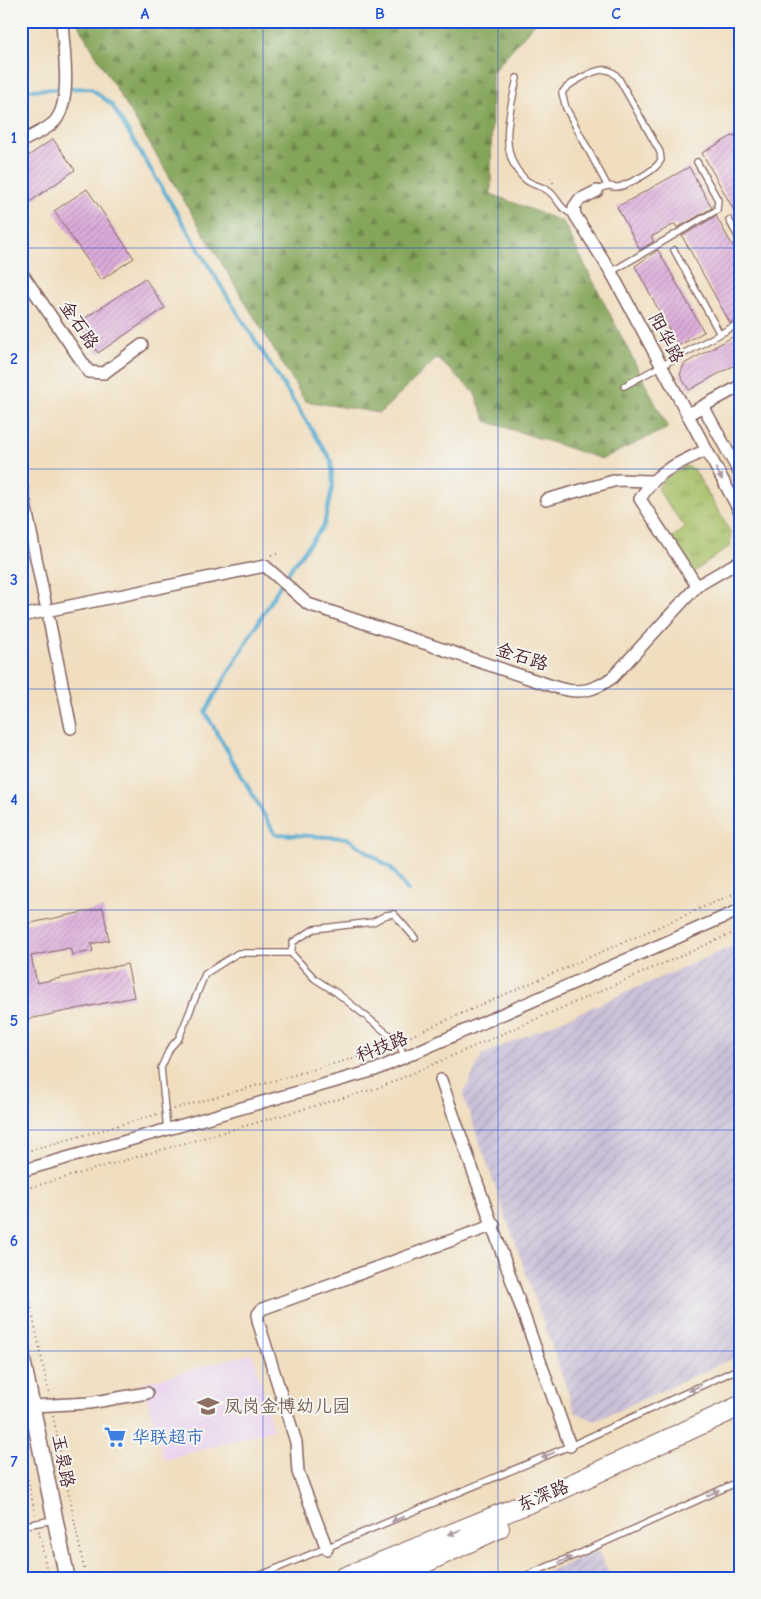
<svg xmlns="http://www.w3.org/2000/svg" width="761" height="1599" font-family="'Comic Neue','LXGW WenKai TC',sans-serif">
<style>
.built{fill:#e9d2ed}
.industrial{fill:url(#industrial-furrows)}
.grass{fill:url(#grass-tufts);stroke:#786e48}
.forest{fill:url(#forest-firs);stroke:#676242}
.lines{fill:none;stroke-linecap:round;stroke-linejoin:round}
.stream{stroke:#52a8ce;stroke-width:4}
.building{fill:url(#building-hatch)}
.lane-casing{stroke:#84625f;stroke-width:8}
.street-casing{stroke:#84625f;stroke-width:14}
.secondary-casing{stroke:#84625f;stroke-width:18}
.highway-casing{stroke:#84625f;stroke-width:22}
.path{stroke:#84625f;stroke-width:2;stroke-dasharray:1 4;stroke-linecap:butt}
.lane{stroke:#fff;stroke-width:5.5}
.street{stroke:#fff;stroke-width:11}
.secondary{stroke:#fff;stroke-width:15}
.highway{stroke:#fff;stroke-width:20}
.oneway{fill:#ae9aa0}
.grid{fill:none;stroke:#1d4ed8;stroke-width:1;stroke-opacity:0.55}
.labels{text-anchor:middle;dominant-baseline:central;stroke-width:4;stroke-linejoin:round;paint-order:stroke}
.street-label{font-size:18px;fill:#4a1f2b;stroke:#f6f6f2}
.education-label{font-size:18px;fill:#785e54;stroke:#f6f6f2;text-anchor:start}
.shop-label{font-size:18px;fill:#366cbe;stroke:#f6f6f2;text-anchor:start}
.neatline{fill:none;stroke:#1d4ed8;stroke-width:2}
.grid-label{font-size:16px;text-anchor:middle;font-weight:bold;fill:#1d4ed8}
</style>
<defs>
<pattern id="industrial-furrows" width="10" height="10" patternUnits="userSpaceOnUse" patternTransform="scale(1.25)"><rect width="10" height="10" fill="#c9bfd7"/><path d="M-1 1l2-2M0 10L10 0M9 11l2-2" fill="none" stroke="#aea4b9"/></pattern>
<pattern id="grass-tufts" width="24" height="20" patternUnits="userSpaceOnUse" patternTransform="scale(1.25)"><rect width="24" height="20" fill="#a5be64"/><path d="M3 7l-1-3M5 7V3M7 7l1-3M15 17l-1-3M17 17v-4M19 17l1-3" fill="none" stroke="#889a53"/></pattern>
<pattern id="forest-firs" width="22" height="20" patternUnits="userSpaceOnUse" patternTransform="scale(1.25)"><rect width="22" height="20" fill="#84a55a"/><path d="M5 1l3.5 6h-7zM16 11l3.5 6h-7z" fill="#6e864b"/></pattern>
<pattern id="building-hatch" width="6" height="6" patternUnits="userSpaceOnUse" patternTransform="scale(1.25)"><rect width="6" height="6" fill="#dcacda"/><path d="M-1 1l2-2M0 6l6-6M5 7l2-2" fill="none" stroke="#b48bb1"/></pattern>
</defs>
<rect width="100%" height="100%" fill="#f6f6f2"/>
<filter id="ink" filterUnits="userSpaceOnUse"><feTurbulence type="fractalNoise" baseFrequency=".02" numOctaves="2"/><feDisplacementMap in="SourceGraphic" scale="10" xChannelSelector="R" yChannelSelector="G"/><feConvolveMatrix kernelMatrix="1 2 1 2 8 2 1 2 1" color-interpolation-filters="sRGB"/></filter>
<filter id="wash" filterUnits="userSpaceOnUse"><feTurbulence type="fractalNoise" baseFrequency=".0096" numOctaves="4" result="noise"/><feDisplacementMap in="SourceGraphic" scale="20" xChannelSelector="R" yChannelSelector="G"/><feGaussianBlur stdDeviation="1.12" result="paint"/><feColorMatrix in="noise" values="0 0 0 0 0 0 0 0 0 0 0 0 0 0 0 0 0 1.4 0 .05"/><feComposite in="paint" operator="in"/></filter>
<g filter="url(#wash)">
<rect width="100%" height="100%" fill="#f0debf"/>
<path class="built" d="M 253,1353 L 273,1430 L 164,1460 L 143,1383 Z"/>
<path class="industrial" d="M 740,943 L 740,1355 L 595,1421 L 575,1412 L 463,1095 L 482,1055 Z
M 598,1551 L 611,1578 L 533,1578 Z"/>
<path class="grass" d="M 685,466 L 694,469 L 731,533 L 730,546 L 694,572 L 671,538 L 685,528 L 658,490 L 662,480 Z"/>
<path class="forest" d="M 79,21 L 537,21 L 492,72 L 491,194 L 563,222 L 668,428 L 602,459 L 486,421 L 474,392 L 437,358 L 380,413 L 305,401 L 79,27 Z"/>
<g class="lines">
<path class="stream" d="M 21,90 L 90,88 L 112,105 L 227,296 L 331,460 L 333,484 L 324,525 L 288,572 L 205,712 L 275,834 L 347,838 L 392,869 L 408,891"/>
</g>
<g id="blocks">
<path class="building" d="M 734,135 L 740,146 L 740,221 L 702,153 Z
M 53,139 L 75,170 L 21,208 L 21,161 Z
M 689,167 L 712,208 L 677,228 L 675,224 L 651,237 L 654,241 L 640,250 L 617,207 Z
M 87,189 L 134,258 L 101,280 L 54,211 Z
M 716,216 L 740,259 L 740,318 L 730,323 L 682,236 Z
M 658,250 L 704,332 L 678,346 L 635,266 Z
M 145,278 L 165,308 L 98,353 L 78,323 Z
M 740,328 L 740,362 L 689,390 L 680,375 L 684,364 L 736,335 L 734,332 Z
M 103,908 L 109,940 L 91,944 L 93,951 L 72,955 L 70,948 L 31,956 L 37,983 L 127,964 L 134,997 L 24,1020 L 21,1006 L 21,980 L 25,979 L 21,961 L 21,925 Z"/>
</g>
</g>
<g filter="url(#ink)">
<use href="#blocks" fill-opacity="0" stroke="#84625f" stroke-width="1"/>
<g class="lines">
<g class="lane-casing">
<path id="lane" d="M 517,78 C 510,112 496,154 526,180 C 532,185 541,186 547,190 C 559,197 558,210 575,215
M 597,191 C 612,181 610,190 622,186 C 634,181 655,171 661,160 L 660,152 L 619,79 C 616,75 613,71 607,70 C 596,68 567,84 562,93 L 566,108 L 607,185
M 729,220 L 740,240
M 674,250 L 720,334
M 611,272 L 717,210 L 718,200 L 697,162
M 624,386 L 740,323
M 21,688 L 22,690
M 291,953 L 293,942 L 314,929 L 373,922 L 386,915 L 394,914 L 415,938
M 167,1130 L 161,1068 L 170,1048 L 179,1038 L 205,974 L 238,953 L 291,953 L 315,979 L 337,993 L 398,1042 L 405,1058
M 21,1526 L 53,1520
M 254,1578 L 570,1446 L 740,1368
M 520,1578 L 583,1552 L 740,1481"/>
</g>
<g class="street-casing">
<path id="street" d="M 21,142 C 31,136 44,131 52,124 C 74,106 63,48 62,21
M 597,191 L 579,200 L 574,207 L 575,215 L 611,272 L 740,512
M 21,272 L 89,372 L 104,373 L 142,345
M 703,406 L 740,474
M 687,415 L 740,386
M 21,484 L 45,602
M 546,500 L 617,480 L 651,481
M 697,586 L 640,499 C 658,469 676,465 706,450
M 21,616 L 265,566 L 308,604 L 558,688 C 580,694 594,691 613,677 L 697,586 L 740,561
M 49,620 L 71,728
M 441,1080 L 570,1446
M 21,1171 L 375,1070 L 740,910
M 33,1406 L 89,1403 L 147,1393
M 327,1549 L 298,1472 L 296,1442 L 258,1321 L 258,1314 L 262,1309 L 494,1225"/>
</g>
<g class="secondary-casing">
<path id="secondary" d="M 21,1352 L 67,1578"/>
</g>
<g class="highway-casing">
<path id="highway" d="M 343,1578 L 553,1493 L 740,1406
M 392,1578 L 499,1528"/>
</g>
<path class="path" d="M 550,178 L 554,184
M 736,523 L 740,529
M 271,555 L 278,554
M 406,1038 L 740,891
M 174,1109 L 354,1058 L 388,1046
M 21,1153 L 158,1114
M 21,1190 L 381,1087 L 740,930
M 21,1259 L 49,1394
M 53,1416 L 86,1578
M 21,1445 L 35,1514
M 39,1531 L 48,1578"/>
<use href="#lane" class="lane"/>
<use href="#street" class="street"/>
<use href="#secondary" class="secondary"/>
<use href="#highway" class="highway"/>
</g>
<defs><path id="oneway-solid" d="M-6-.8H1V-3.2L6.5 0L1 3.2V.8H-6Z" transform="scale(1.25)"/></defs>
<g class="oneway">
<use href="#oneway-solid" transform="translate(719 474) rotate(61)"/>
<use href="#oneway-solid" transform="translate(695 1388) rotate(155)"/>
<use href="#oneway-solid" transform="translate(548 1455) rotate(157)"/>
<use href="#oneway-solid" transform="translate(713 1493) rotate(-24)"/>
<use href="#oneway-solid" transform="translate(398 1519) rotate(157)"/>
<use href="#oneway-solid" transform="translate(455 1532) rotate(158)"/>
<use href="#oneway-solid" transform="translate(565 1560) rotate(-22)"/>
</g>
</g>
<path class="grid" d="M 263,21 L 263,1578M 498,21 L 498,1578M 21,248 L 740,248M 21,469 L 740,469M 21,689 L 740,689M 21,910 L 740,910M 21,1130 L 740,1130M 21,1351 L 740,1351"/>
<defs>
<g id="school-bare" transform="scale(1.725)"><path d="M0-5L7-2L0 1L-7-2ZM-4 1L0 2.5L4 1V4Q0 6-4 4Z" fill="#8d6e63" stroke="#f6f6f2" stroke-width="2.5" paint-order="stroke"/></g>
<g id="supermarket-bare" transform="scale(1.725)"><path d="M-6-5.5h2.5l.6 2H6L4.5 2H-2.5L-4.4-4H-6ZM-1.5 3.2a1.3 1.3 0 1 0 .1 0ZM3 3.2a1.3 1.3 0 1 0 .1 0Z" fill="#3f7fe0" stroke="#f6f6f2" stroke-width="2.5" paint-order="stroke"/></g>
</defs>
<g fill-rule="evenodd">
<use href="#school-bare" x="208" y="1406"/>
<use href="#supermarket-bare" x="115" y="1437"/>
</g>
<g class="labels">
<g class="street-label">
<text transform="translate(79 325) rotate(56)">金石路</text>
<text transform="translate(666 338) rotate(62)">阳华路</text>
<text transform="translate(522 657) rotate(18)">金石路</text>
<text transform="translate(382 1047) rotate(-21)">科技路</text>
<text transform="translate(63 1461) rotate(79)">玉泉路</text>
<text transform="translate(543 1496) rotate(-23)">东深路</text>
</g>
<g class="education-label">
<text x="224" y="1406">凤岗金博幼儿园</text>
</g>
<g class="shop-label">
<text x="132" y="1437">华联超市</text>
</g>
</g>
<rect width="761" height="1599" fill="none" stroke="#f6f6f2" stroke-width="55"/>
<rect x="28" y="28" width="706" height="1544" class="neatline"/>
<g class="grid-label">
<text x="145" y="19">A</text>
<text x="380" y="19">B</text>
<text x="616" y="19">C</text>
<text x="14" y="143">1</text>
<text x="14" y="364">2</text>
<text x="14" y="585">3</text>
<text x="14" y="805">4</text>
<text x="14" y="1026">5</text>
<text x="14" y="1246">6</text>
<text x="14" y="1467">7</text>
</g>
</svg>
